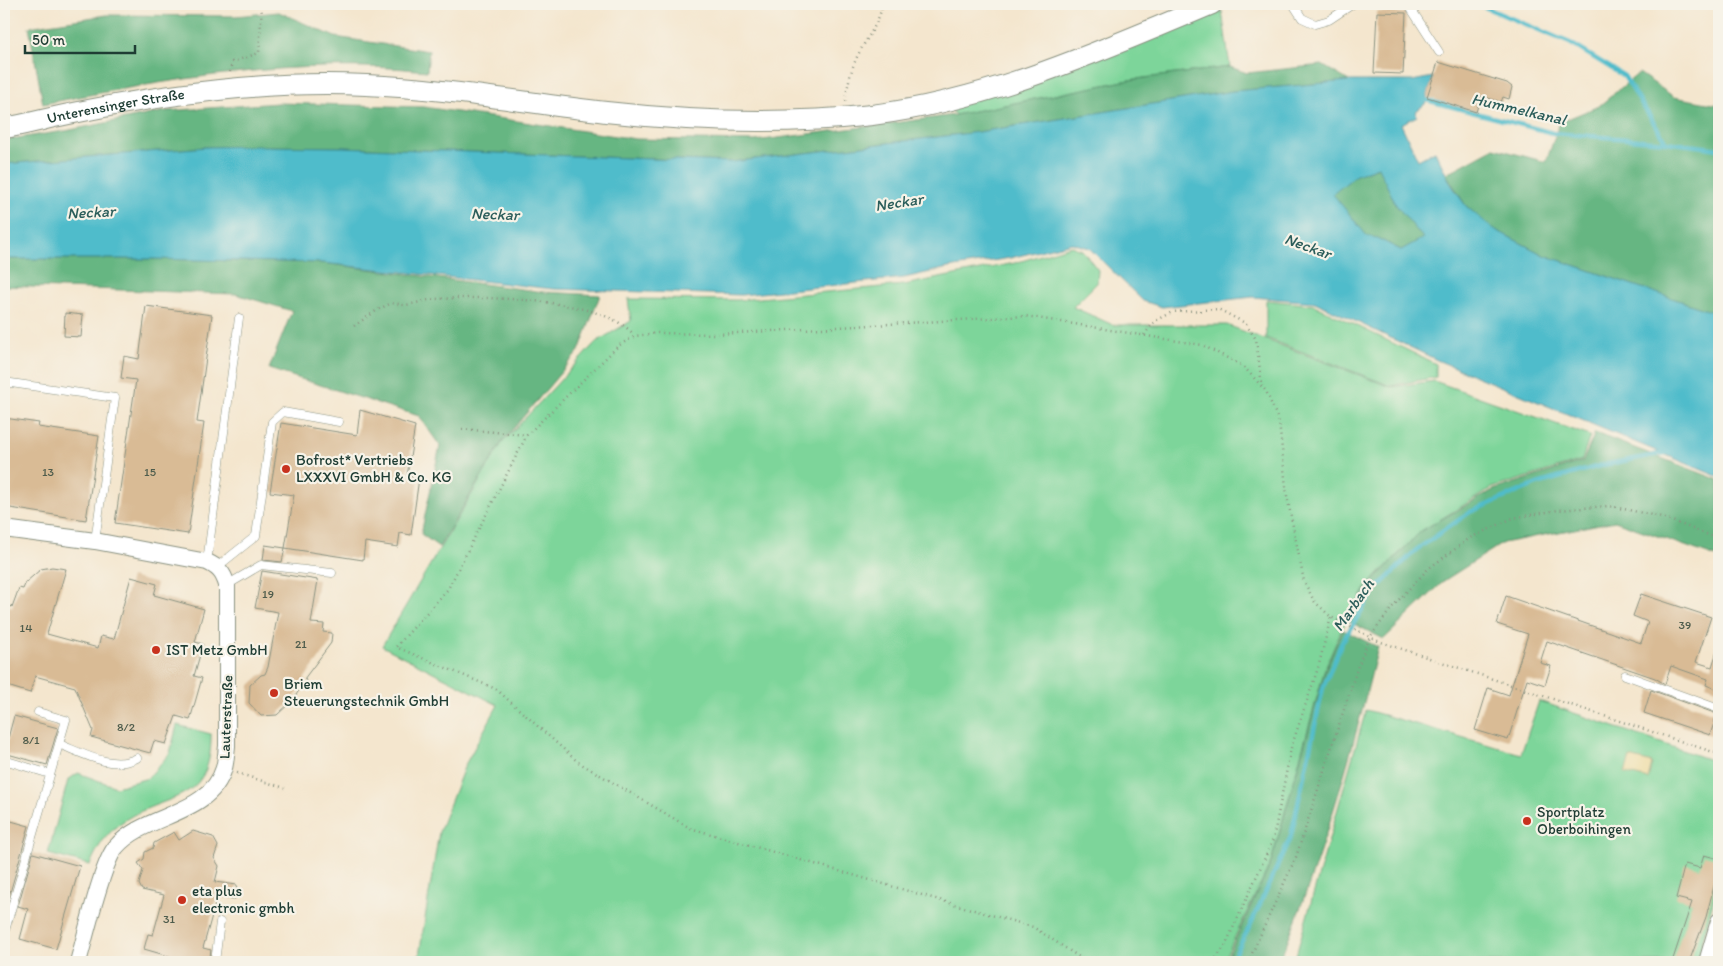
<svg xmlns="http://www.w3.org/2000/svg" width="1723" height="966" font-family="Itim,sans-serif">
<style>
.green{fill:#7dd59a;stroke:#4e8967}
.forest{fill:#66b682;stroke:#427a5b}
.sand{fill:#eeda9e;stroke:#868c69}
.water{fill:#50bccb;stroke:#387c80;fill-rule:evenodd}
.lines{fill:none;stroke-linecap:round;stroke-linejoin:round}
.stream{stroke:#50bccb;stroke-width:4.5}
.building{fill:#d9bb95}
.service-casing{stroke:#8a9281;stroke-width:9}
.minor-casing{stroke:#8a9281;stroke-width:18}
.tertiary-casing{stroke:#8a9281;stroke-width:22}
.path{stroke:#8a9281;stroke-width:2.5;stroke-dasharray:1 4;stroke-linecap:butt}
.service{stroke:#fff;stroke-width:8}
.minor{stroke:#fff;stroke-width:16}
.tertiary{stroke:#fff;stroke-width:20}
.poi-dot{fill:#c8321e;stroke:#f7f3e8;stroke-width:2}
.labels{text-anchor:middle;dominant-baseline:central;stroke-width:4.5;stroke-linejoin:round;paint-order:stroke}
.number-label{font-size:12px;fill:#4e5c4c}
.street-label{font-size:15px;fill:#1f3d34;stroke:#f7f3e8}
.poi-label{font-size:15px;fill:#1f3d34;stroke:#f7f3e8;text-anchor:start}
.water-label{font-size:16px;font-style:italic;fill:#2b5d5a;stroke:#f7f3e8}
</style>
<rect width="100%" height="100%" fill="#f7f3e8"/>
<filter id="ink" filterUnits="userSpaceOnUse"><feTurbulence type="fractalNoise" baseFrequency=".02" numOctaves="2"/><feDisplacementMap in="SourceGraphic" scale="10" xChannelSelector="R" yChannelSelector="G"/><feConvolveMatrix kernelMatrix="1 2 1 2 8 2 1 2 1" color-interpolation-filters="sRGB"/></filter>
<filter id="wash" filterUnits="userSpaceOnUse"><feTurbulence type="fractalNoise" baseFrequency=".0096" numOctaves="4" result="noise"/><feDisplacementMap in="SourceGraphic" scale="20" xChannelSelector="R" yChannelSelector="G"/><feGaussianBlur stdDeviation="1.12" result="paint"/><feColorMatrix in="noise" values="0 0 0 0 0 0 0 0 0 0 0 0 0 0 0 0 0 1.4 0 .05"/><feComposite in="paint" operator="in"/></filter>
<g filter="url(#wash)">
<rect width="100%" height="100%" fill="#f4e6ce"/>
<path class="green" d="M 1222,11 L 1230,67 L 1129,80 L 955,115 L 951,108 L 1115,51 Z
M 1071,246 L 1082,250 L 1098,270 L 1097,283 L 1073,307 L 1113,325 L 1227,325 L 1391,387 L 1434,381 L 1590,436 L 1582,460 L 1492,488 L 1421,531 L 1368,585 L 1342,629 L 1325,668 L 1271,862 L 1223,962 L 418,962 L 439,832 L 465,765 L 498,705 L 382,646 L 502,443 L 596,342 L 631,321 L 628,299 L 738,300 L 904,285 L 1015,263 Z
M 1266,300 L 1314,305 L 1436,364 L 1436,377 L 1391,386 L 1266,338 Z
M 1539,701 L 1719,763 L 1719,878 L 1697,962 L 1294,962 L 1366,710 L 1521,754 Z
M 177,725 L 211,734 C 212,804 169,792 125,820 C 108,831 97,847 90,865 L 48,854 L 68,780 L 78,773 L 116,787 L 148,778 L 170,753 Z"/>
<path class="forest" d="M 279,12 L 335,37 L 429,51 L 427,71 C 298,57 169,79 43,104 L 29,27 L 107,15 L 235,16 Z
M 1322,65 L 1349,81 L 1233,91 L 978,132 L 731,162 L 342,147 L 255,146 L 206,147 L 4,164 L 4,140 L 65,131 L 166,111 L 278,103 L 424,107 L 636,139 L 755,141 L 955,115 L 1129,80 L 1230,67 L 1247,73 Z
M 1639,73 L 1674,97 L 1719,105 L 1719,314 L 1544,255 L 1492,228 L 1466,206 L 1446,174 L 1494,148 L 1546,162 L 1560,122 L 1599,106 Z
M 1379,167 L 1396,205 L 1424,238 L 1401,250 L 1377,238 L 1367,236 L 1332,194 L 1356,175 Z
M 4,259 L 154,259 L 322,263 L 544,292 L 600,295 L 579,351 L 502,442 L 439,547 L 421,534 L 440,446 L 419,416 L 269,369 L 292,311 L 236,294 L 4,286 Z
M 1595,433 L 1719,480 L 1719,558 L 1615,521 L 1503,543 L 1445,580 L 1384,639 L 1348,621 L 1368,586 L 1421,531 L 1493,490 L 1583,461 Z
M 1343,630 L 1378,647 C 1352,754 1321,861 1279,962 L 1225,962 L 1271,863 L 1326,668 Z"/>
<path class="sand" d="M 1630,757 L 1652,763 L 1648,779 L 1625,773 Z"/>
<path class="water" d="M 1433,77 L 1425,104 L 1415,112 L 1417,116 L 1401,124 L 1418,160 L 1435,151 L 1451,184 L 1466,206 L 1492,228 L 1544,255 L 1719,314 L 1719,477 L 1437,360 L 1315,302 L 1253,297 L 1162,307 L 1143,301 L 1089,248 L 1072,243 L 1010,258 L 948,268 L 904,278 L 741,295 L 553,289 L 322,263 L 154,259 L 4,259 L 4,164 L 206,147 L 255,146 L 342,147 L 731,162 L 978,132 L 1233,91 L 1349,81 L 1412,81 ZM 1378,167 L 1396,205 L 1423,238 L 1401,250 L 1377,238 L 1367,236 L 1333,194 L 1356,175 Z"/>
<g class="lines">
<path class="stream" d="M 1477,4 L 1570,43 L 1624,76 L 1666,142
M 1426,100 L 1553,133 L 1666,142 L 1719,149
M 1231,962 L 1250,926 L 1291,836 L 1323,688 L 1341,644 L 1373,592 L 1416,550 L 1470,512 L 1537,484 L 1603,465 L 1665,453"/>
</g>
<g id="blocks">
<path class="building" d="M 1377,12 L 1406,13 L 1403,74 L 1374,73 Z
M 1438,62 L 1507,83 L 1512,87 L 1509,99 L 1503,97 L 1501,102 L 1481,96 L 1476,112 L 1427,97 Z
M 146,306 L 212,315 L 197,422 L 204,423 L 188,534 L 115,523 L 136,380 L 121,378 L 124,356 L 139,359 Z
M 65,313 L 83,315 L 81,337 L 64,336 Z
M 360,410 L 415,426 L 407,476 L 419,478 L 411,535 L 400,533 L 398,547 L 365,542 L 363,560 L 285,548 L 294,495 L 270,492 L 281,423 L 357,435 Z
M 4,418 L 39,423 L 38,427 L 99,436 L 86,520 L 4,507 Z
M 265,545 L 285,548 L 282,562 L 263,560 Z
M 52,567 L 66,569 L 47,634 L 98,648 L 101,636 L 114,639 L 131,577 L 157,584 L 154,595 L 204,609 L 195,642 L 203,644 L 194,676 L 202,678 L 190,720 L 176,716 L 166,744 L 154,741 L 150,753 L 91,737 L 93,730 L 75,687 L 35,676 L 30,693 L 4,685 L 4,604 L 12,607 L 19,588 L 23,589 L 26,582 L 41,569 Z
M 262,571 L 318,580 L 311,623 L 324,624 L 323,632 L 332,633 L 331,643 L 304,679 L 306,680 L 292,701 L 277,715 L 261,716 L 249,703 L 250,685 L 261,675 L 265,674 L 268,667 L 278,612 L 255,608 Z
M 1641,594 L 1711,617 L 1696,662 L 1712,667 L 1717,651 L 1719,651 L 1719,690 L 1706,685 L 1708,679 L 1671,666 L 1665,684 L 1655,678 L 1547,641 L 1540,663 L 1551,666 L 1545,685 L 1527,679 L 1508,740 L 1475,730 L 1488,688 L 1509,695 L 1528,634 L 1497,624 L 1506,596 L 1641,643 L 1648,622 L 1633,616 Z
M 1651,690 L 1717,714 L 1710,735 L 1644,713 Z
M 14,716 L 58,728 L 47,765 L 4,753 Z
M 4,819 L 29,826 L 7,903 L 4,902 Z
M 193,831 L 213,837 L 218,846 L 214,858 L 219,866 L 215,882 L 237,885 L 235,899 L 217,897 L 203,948 L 211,950 L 209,962 L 189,962 L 144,949 L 148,934 L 153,935 L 164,895 L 142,890 L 139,884 L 143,870 L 138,863 L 144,859 L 145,852 L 153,848 L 154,843 L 174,832 L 179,840 Z
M 33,853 L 80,866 L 56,949 L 20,939 L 28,909 L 18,906 Z
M 1704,855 L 1719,859 L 1719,867 L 1706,917 L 1689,962 L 1672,962 L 1692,902 L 1676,898 L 1685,864 L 1700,868 Z"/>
</g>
</g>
<g filter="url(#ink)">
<use href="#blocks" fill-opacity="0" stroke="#8a9281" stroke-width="1"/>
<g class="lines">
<g class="service-casing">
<path id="service" d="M 1293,4 L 1302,18 L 1315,24 L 1329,20 L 1353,4
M 1408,4 L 1439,52
M 4,382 L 115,398 L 95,541
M 207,562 L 239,318
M 217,567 L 256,536 L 272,422 L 283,412 L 339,422
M 227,585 L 261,565 L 332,573
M 1625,675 L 1719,709
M 59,744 C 82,753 113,771 137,758
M 4,760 L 50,774
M 4,934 L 66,720 L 38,712
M 215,962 L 220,922"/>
</g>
<g class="minor-casing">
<path id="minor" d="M 4,529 L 95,541 L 207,562 C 218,567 223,572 227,585 L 227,746 C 226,753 226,761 224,768 C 210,816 145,813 116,847 C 102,862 85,939 78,962
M 1707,962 L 1719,921"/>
</g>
<g class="tertiary-casing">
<g id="tertiary">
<path id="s1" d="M 4,128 C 24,125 44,119 64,115 C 163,94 265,80 366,85 C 446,88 526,103 606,112 C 695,122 783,125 872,115 C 992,100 1102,50 1212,4"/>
</g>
</g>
<path class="path" d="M 230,72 L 232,62 L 259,53 L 262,4
M 845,101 C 848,84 851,68 859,53 C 868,36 880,22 882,4
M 354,326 C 365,319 378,308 390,304 C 395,302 400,305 405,305 C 415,304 425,300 435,299 C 483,296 603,297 634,335
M 1144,335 L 1155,321 L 1173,312 L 1218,309 L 1245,323 L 1256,339 L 1262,386
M 462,429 L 527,435
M 237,773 L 285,788
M 1087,962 L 1033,927 L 690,828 L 578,762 L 496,689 L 396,647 L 448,589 L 527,435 L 618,346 L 635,336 L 657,333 L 720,334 L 1025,316 L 1202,345 L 1243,366 L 1266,391 L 1279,422 L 1287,496 L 1304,581 L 1314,601 L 1331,617 L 1378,641 L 1719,754
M 1213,962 L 1225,946 L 1273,840 L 1291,748 L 1318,668 L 1331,617
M 1248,962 L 1296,857 L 1358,666 L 1370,637 L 1394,605 L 1428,569 L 1470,538 L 1513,518 L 1558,510 L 1609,506 L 1662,517 L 1719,539"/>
<use href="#service" class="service"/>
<use href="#minor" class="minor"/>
<use href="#tertiary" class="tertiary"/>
</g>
</g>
<g class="poi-dot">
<circle cx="286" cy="469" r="5"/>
<circle cx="156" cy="650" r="5"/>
<circle cx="274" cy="693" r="5"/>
<circle cx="1527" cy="821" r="5"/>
<circle cx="182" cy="900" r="5"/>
</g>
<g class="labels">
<g class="number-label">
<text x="48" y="472">13</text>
<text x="150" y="472">15</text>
<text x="268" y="594">19</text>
<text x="1685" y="625">39</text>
<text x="26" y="628">14</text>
<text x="301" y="644">21</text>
<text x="126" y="727">8/2</text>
<text x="31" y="740">8/1</text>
<text x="169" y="919">31</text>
</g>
<g class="street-label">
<text stroke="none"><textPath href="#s1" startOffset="114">Unterensinger Straße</textPath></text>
<text transform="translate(226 717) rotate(-88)">Lauterstraße</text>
</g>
<g class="poi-label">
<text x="296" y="460">Bofrost* Vertriebs<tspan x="296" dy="17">LXXXVI GmbH &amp; Co. KG</tspan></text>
<text x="166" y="650">IST Metz GmbH</text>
<text x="284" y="684">Briem<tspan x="284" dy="17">Steuerungstechnik GmbH</tspan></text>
<text x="1537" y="812">Sportplatz<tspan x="1537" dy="17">Oberboihingen</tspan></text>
<text x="192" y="891">eta plus<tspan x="192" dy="17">electronic gmbh</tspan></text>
</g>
<g class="water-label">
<text transform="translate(1519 109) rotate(13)">Hummelkanal</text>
<text transform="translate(899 202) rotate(-9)">Neckar</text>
<text transform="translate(91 212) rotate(-3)">Neckar</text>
<text transform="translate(495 214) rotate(2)">Neckar</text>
<text transform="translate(1308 246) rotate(20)">Neckar</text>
<text transform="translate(1353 605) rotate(-55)">Marbach</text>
</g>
</g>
<rect width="1723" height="966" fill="none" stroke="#f7f3e8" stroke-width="20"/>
<path d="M25 45v8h110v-8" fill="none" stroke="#1f3d34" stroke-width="2.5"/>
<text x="32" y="45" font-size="15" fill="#1f3d34" stroke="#f7f3e8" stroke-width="4" paint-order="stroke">50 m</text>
</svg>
